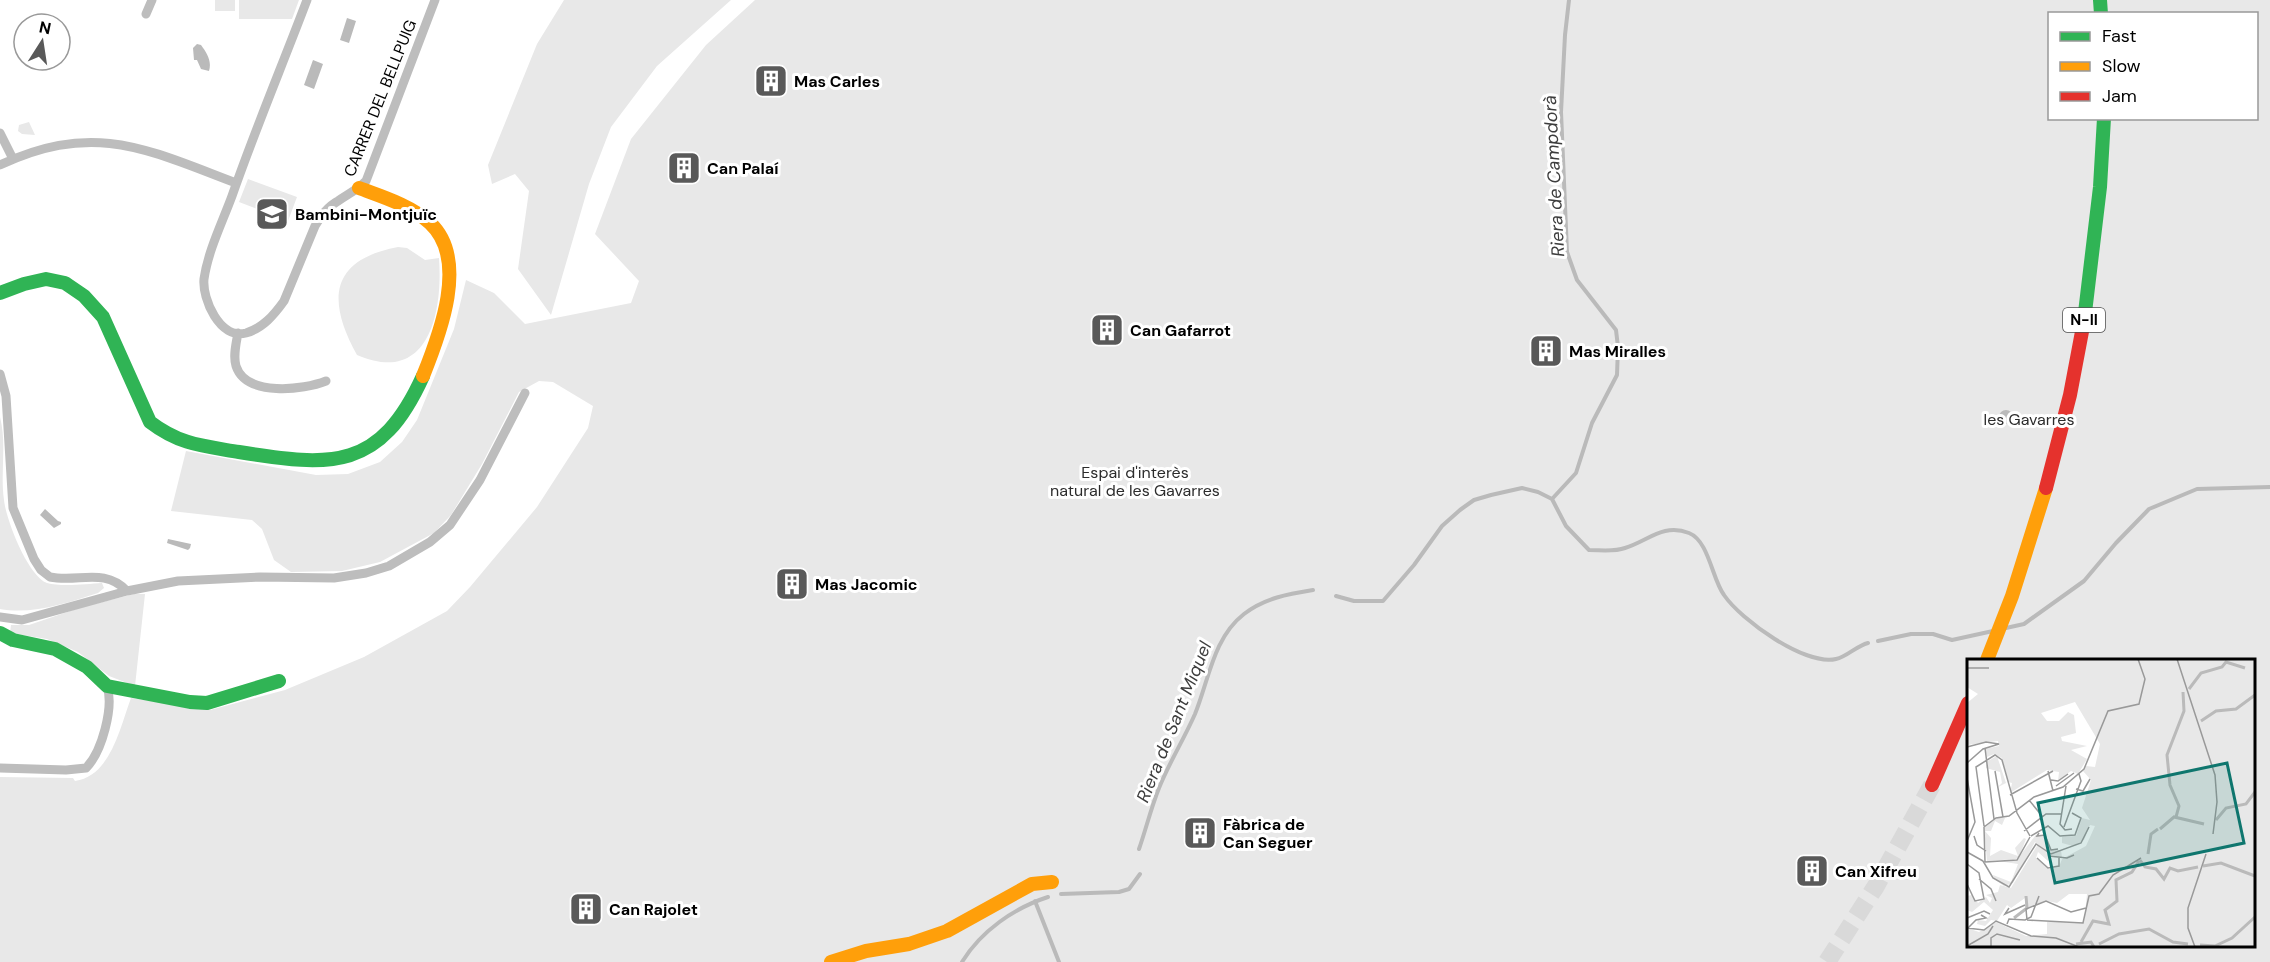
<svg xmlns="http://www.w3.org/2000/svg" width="2270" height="962" font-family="'DM Sans',sans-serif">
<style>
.green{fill:#e8e8e8;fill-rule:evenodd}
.water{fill:#bababa}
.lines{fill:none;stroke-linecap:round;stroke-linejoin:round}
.stream{stroke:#bababa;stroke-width:4}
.highway-tunnel{stroke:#d9d9d9;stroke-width:18;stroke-dasharray:18 9;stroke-linecap:butt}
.street{stroke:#bdbdbd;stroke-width:9}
.fast{stroke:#30b455;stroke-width:14}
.slow{stroke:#ff9f0a;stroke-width:14}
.jam{stroke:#e5322d;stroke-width:14}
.labels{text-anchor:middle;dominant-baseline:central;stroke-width:6;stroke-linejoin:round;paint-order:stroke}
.shield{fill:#fff;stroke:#4c4c4c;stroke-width:1.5}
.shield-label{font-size:15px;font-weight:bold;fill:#000}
.poi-label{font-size:16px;font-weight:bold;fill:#000;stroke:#fff;text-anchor:start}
.street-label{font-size:16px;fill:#000;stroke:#fff}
.park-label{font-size:16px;fill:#2c2c2c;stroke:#fff}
.water-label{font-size:18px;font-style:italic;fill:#3d3d3d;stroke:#fff}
.inset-river{fill:none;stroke:#bababa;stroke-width:3}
.inset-road{fill:none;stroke:#999;stroke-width:1.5}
.view{fill:#0f766e;fill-opacity:0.15;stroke:#0f766e;stroke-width:3}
.inset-edge{fill:none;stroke:#000;stroke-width:3}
</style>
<rect width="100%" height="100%" fill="#fff"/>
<path class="green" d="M 215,0 L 235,0 L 235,11 L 215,11 Z
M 239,0 L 299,0 L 292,19 L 239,19 Z
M 564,0 L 731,0 L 657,66 L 611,127 L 589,184 L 551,315 L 518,269 L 529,191 L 515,174 L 492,184 L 488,165 L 537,44 Z
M 755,0 L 2270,0 L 2270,962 L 0,962 L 0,777 L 73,778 L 75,781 C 111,776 120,727 131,698 L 210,710 L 285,690 L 364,657 L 447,611 L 470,587 L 537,507 L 588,428 L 593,406 L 553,382 L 539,381 L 519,392 L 482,464 L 451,515 L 434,533 L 380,562 L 342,571 L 291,572 L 274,560 L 262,529 L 252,520 L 171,511 L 186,451 L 316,475 L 348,474 L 380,462 L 402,442 L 417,420 L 454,329 L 466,280 L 494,293 L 525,324 L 631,303 L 639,281 L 595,234 L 631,139 L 706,45 ZM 2050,14 L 2256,14 L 2256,118 L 2050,118 ZM 1968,660 L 2254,660 L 2254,946 L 1968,946 Z
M 29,122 L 35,135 L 22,134 L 18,131 L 19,125 Z
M 248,179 L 297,197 L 288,221 L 239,202 Z
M 398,247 L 407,248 L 425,260 L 439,258 C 443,312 429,386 357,355 C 327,301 329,260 398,247 Z
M 0,417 C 7,444 0,472 4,500 C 6,520 28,576 47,583 C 61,587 87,584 102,583 L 104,588 L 98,593 C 67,603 32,615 0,609 Z
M 134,594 L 145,594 L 135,686 L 109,676 L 78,652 L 47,639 L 10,633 L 11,625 L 29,625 L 79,608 Z"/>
<path class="water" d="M 347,18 L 356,21 L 349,43 L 340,40 Z
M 197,44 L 201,45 C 207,53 212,61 209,71 L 201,69 L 197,60 L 194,60 L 193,48 Z
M 313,60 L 323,64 L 314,89 L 304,85 Z
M1999 417a7 7 0 1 1 14 0a7 7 0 1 1-14 0Z
M 45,509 L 58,521 L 61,522 L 61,524 L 54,528 L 40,515 Z
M 168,539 L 191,544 L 190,548 L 188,550 L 167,543 Z"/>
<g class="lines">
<path class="stream" d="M 1552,499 L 1576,473 L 1592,423 L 1617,375 L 1618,347 L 1616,330 L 1577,280 L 1567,252 L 1561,112 L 1565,35 L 1569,0
M 1336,596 L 1354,601 L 1383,601 L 1414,565 L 1442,526 L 1460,510 L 1474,500 L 1491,495 L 1522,488 L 1538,492 L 1552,499 L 1566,526 L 1589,550 C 1601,550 1614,552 1625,548 C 1648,541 1663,523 1689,533 C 1709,541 1712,579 1724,595 C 1741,620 1805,666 1836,659 C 1847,657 1856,646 1868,643
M 2006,628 L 2024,624 L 2084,581 L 2116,543 L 2149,509 L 2197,489 L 2270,487
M 1878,641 L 1911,634 L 1933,634 L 1952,640 L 1993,631
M 1139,849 C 1146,829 1151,808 1159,788 C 1169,763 1184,739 1195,714 C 1209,680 1213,638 1244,614 C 1265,598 1288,594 1313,590
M 1061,894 L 1119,892 L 1129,889 L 1140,874
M 1035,901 L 1059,962
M 962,962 C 981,931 1014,908 1048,897"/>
<path class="highway-tunnel" d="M 1827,962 L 1876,886 L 1932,785"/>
<path class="street" d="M 307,0 C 282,66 255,130 232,196 C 222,223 208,251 204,279 C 202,299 220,340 246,333 C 263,328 274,315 284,301 L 315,226 C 321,216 327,207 338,201 C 348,194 357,190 366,181 L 435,0
M 146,14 L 152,0
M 0,133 L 13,159
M 0,165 C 95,121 146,149 236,183
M 238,333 C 236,344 233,356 236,366 C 246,397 304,390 326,381
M 0,374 L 6,396 L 13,508 L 34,559 L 41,570 L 50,577 C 78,583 104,567 127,591
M 0,617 L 22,620 L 127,591 L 178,581 L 260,577 L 334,578 L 366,573 L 389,566 L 430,542 L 450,525 L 480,480 L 525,393
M 0,768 L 66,770 L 86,768 C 102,752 114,707 107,686"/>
<path class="fast" d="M 2100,0 L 2101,14
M 0,293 L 24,284 L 46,279 L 65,283 L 84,296 L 103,317 L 150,422 C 180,445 204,446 239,452 C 332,467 380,471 423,376
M 2084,321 L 2100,187 L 2104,118
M 0,633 L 13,640 L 55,649 L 87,667 L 107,686 L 190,702 L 207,703 L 279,681"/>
<path class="slow" d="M 359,188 C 383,197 410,205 430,223 C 469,259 440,334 423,376
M 1987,660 L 2012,596 L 2046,488
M 831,962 L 866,951 L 909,944 L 947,931 L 1032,884 L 1052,882"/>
<path class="jam" d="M 2046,488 L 2070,395 L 2084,321
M 1932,785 L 1968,703"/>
</g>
<defs>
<g id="building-square" transform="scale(1.725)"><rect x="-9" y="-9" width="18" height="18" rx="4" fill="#595959" stroke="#fff"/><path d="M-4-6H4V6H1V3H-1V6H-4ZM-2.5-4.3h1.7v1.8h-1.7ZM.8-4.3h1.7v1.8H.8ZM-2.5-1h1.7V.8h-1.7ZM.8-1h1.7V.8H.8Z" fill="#fff"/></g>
<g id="school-square" transform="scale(1.725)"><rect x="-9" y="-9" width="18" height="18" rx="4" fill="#595959" stroke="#fff"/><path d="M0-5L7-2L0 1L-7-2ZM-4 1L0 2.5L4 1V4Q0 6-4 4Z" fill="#fff"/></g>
</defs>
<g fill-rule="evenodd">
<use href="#building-square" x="771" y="81"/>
<use href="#building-square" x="684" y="168"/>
<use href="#school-square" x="272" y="214"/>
<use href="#building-square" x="1107" y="330"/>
<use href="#building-square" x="1546" y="351"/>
<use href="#building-square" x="792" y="584"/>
<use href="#building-square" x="1200" y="833"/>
<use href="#building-square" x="1812" y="871"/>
<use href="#building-square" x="586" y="909"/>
</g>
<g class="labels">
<rect class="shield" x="2063" y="308" width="42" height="24" rx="4.5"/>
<g class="shield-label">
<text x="2084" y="320">N-II</text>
</g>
<g class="poi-label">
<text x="794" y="81">Mas Carles</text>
<text x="707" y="168">Can Palaí</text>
<text x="295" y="214">Bambini-Montjuïc</text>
<text x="1130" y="330">Can Gafarrot</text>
<text x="1569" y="351">Mas Miralles</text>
<text x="815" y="584">Mas Jacomic</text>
<text x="1223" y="824">Fàbrica de<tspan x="1223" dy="18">Can Seguer</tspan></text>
<text x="1835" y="871">Can Xifreu</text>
<text x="609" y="909">Can Rajolet</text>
</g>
<g class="street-label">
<text transform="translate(380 98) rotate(-68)">CARRER DEL BELLPUIG</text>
</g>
<g class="park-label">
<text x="2029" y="419">les Gavarres</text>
<text x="1135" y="472">Espai d'interès<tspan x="1135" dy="18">natural de les Gavarres</tspan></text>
</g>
<g class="water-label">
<text transform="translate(1554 176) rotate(-93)">Riera de Campdorà</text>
<text transform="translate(1174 722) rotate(-68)">Riera de Sant Miquel</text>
</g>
</g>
<g transform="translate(1967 659)">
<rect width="288" height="288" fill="#fff"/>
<path d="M 0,0 L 288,0 L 288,288 L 6,288 L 5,285 L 0,288 L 0,269 L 12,273 L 29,263 L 59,277 L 80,275 L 80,263 L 117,263 L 120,235 L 102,235 L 90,244 L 80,242 L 58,250 L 58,239 L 44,249 L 40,246 L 30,262 L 24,261 L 18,267 L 10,265 L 11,261 L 19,262 L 26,251 L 17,243 L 5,253 L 0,251 L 0,237 L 5,236 L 11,244 L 19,238 L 23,244 L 25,239 L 19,236 L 31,233 L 33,226 L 44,229 L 71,185 L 83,198 L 81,202 L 71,193 L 69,199 L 82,210 L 92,208 L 95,200 L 119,187 L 128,167 L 123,166 L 117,181 L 106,187 L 95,184 L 95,178 L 109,177 L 115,159 L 123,161 L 115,149 L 124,121 L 116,112 L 119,107 L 128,108 L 133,85 L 108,43 L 74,54 L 80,62 L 92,62 L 101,53 L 107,56 L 109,74 L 94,78 L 95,82 L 120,87 L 104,91 L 120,100 L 111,115 L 104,112 L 91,122 L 92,113 L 80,111 L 43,134 L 45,124 L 41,123 L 35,99 L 27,95 L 20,98 L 18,90 L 32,87 L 31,82 L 0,86 L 0,44 L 11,35 L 0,28 ZM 30,97 L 39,124 L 31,128 L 35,124 L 33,113 L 19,109 L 19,103 ZM 30,159 L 38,159 L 35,166 L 28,162 L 24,172 L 18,172 L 24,179 L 23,197 L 34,191 L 51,197 L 48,189 L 57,179 L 59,180 L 52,198 L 49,200 L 20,202 L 17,169 ZM 71,173 L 69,176 L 76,176 L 84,191 L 94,191 L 95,199 L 79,194 L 68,183 L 46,224 L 37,227 L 27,220 L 26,216 L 44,223 L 51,205 L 31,202 L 49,202 Z" fill="#e8e8e8"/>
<path class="inset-river" d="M 222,30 L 234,14 L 255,8 L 259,3 L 278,9M 234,62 L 249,52 L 269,50 L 288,36M 209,158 L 212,147 L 203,126 L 200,96 L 217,52 L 216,33M 249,161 L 259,149 L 279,145 L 288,133M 193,170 L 207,158 L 237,165M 181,195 L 184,175 L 191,170M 173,201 L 178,208 L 189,210 L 197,220 L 203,209 L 211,212 L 231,208M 236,207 L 254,204 L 288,217M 47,259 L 60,249 L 59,237M 114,283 L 126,262 L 142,265 L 138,251 L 150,242 L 149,221 L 165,213 L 172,202M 109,285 L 124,283 L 127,288M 132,285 L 152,275 L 182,270 L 206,283 L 221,285M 233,286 L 248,287 L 265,279 L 288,258"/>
<path class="inset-road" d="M 210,0 L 248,116 L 250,143 L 246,175M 0,9 L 22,9M 0,88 L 19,83 L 32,85 L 16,90 L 0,104M 18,89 L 27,160M 28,112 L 36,158M 81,112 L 86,132M 0,119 L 8,163 L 0,182M 84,121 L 91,122 L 101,115M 89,127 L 107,114M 99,127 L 93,165 L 98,171 L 105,170M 109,130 L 116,132 L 123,120M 43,136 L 86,112M 62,141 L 75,157M 17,167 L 9,108 L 28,96 L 35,101 L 50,154 L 63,177M 97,168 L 114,122 L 112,115M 57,172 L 79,155 L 94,155M 72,174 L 70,177 L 78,176 L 84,191 L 91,190M 7,177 L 10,186 L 19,192M 64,177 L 81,167 L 93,177 L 108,176 L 114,159 L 105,154M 0,193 L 16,202M 82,197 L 100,199 L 107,196M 70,199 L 81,209 L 92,207 L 92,199M 16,202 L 26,219 L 42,228 L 69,185 L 84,195 L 114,184 L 122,168M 18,203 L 17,168 L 29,159 L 42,157 L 67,138 L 96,128 L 117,110 L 141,52 L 172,45 L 178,20 L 171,0M 18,203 L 50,201 L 63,178M 0,205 L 12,214 L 17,240 L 8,242 L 0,225M 12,220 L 24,230 L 29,242M 42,249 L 38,255 L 58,246M 0,259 L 17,252 L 23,255M 60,261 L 116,264 L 122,237 L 132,235 L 146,216 L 174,199M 60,261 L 59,250 L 79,242 L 104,253 L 119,249M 40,265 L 42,260 L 58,261 L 64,258 L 72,237M 0,269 L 17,271 L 29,262 L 64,277 L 89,279 L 112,288M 1,269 L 9,261 L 19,259 L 14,256M 0,287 L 21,275 L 26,267M 24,288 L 24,279 L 30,275 L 53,281M 228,288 L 221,269 L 221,249 L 239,195"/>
<path class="view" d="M 260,104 L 277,184 L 88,224 L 71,144 Z"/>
<rect width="288" height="288" class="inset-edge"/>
</g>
<rect x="2048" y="12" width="210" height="108" fill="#ffffff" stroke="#999999" stroke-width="1.5"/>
<rect x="2060" y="32" width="30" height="9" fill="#30b455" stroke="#999999" stroke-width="1.5"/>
<text x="2102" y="42" font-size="18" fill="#000000">Fast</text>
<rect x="2060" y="62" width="30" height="9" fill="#ff9f0a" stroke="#999999" stroke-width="1.5"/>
<text x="2102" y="72" font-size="18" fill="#000000">Slow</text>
<rect x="2060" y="92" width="30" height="9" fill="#e5322d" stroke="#999999" stroke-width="1.5"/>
<text x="2102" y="102" font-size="18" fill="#000000">Jam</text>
<g transform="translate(42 42) rotate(12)"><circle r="28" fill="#ffffff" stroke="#999999" stroke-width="1.5"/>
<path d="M0-4.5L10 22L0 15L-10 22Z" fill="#595959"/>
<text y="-9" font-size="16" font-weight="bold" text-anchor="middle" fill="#000000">N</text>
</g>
</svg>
